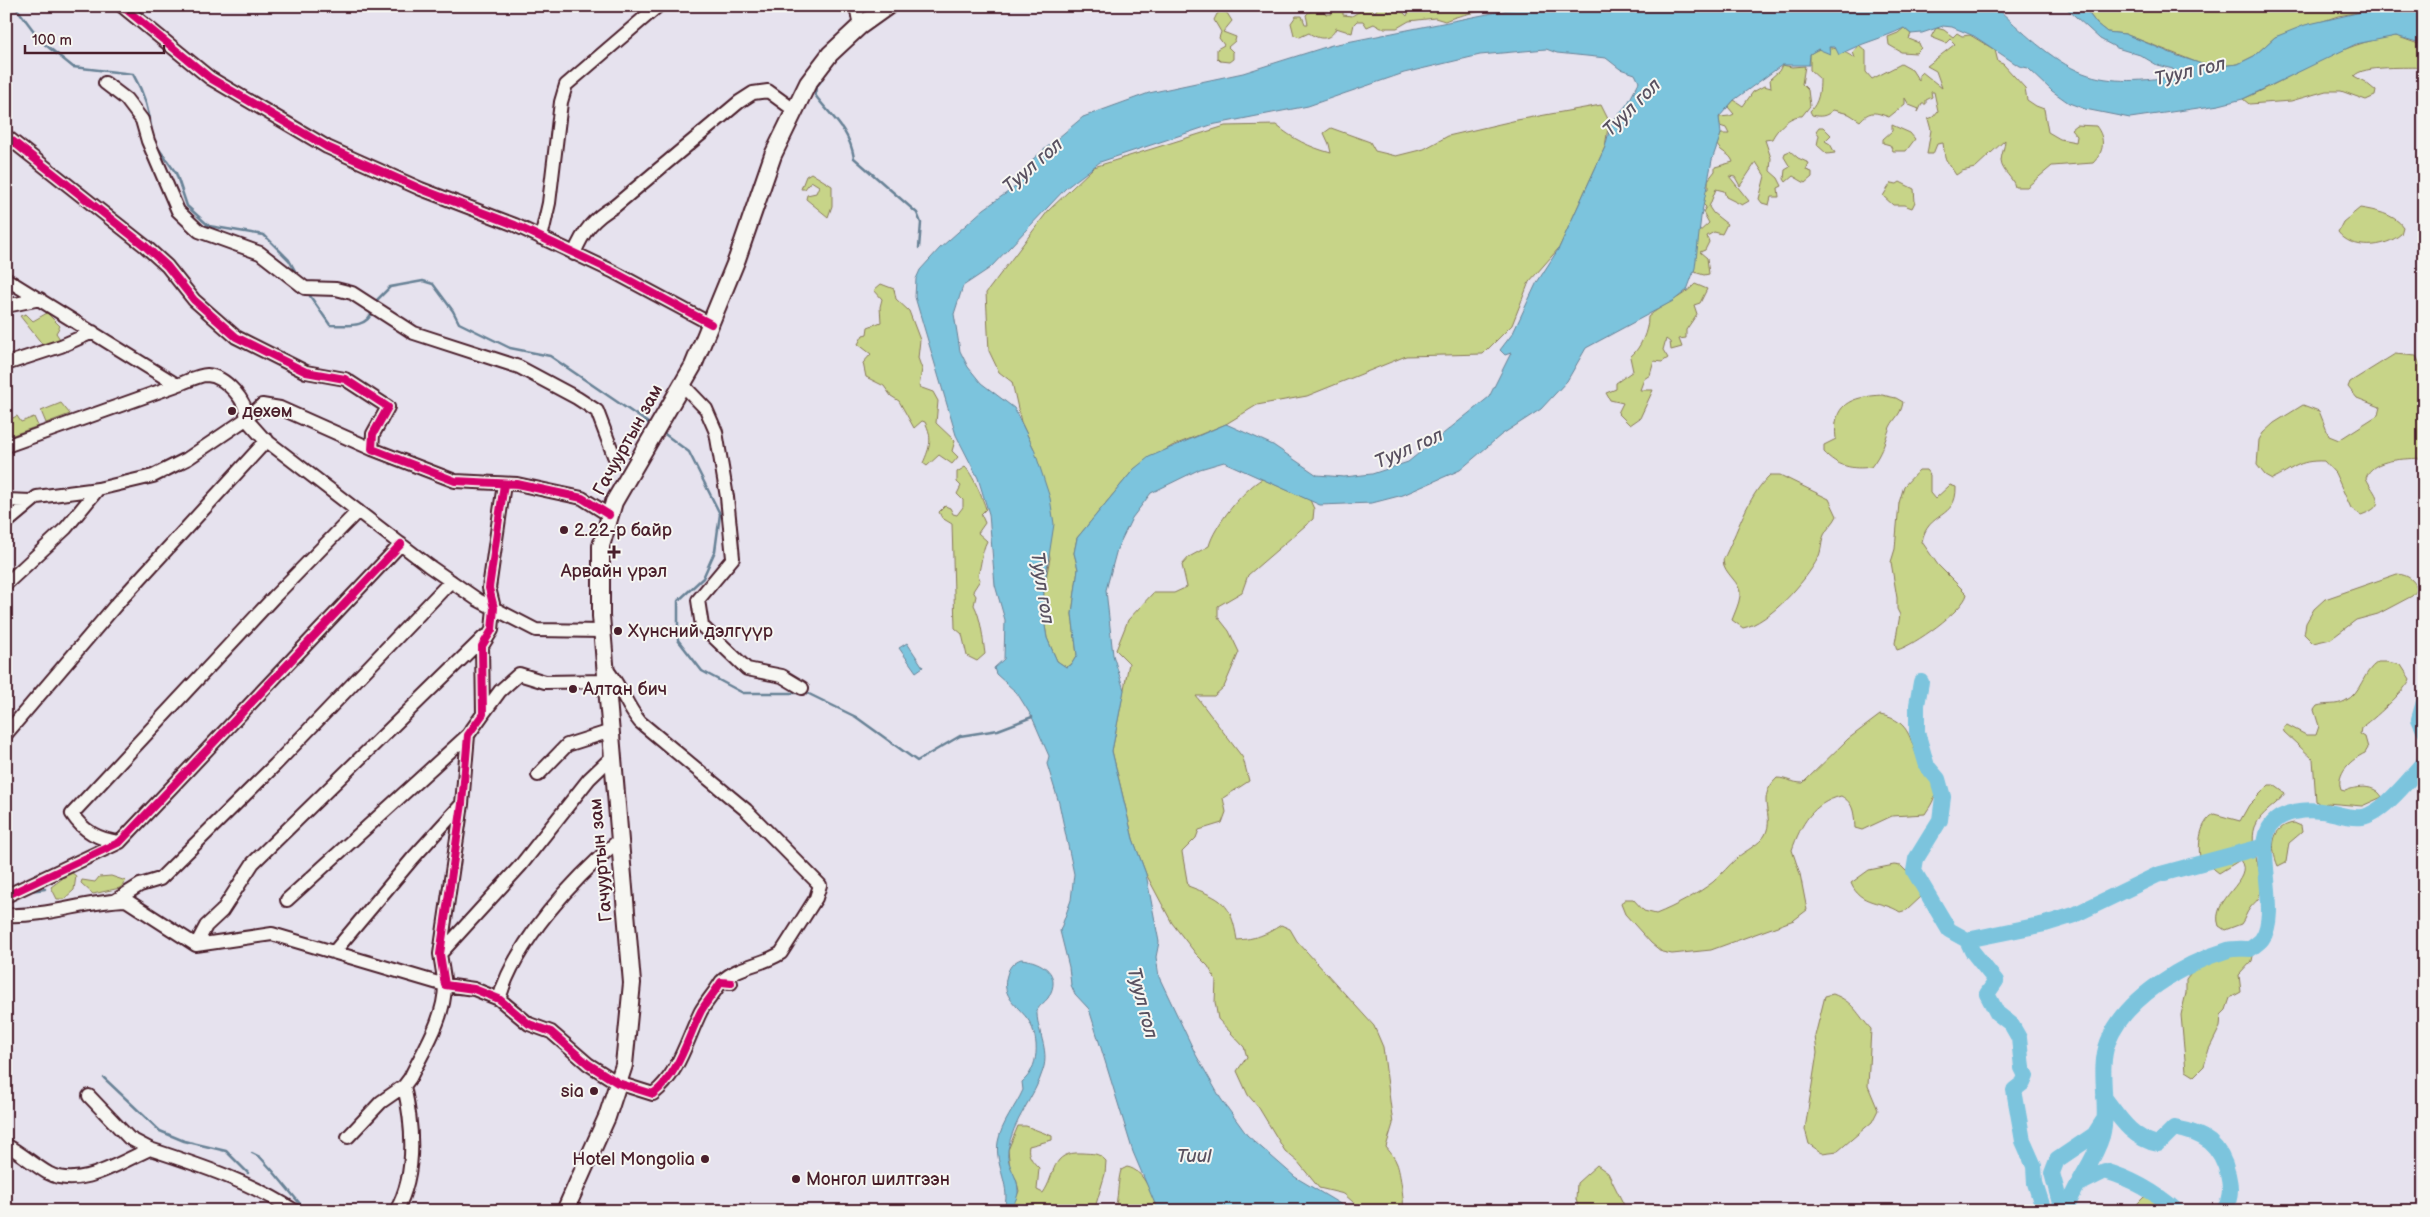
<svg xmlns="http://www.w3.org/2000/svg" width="2430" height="1217" font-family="'Balsamiq Sans',sans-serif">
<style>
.green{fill:#c7d488;stroke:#887a5a}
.water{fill:#7cc4dd;stroke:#688296;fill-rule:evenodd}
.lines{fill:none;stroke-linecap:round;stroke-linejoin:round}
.stream{stroke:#688296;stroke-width:2.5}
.river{stroke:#7cc4dd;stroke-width:16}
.minor-casing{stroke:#4a1f2b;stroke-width:16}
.major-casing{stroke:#4a1f2b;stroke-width:20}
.minor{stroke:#f6f6f2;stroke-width:12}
.major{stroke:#f6f6f2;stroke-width:16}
.cycleway-casing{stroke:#f6f6f2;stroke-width:11}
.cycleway{stroke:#d6006c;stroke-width:8}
.poi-dot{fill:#4a1f2b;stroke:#f6f6f2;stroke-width:2}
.labels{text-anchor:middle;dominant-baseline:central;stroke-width:4;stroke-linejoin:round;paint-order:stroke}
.poi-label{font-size:18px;fill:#4a1f2b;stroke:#f6f6f2;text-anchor:start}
.street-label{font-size:18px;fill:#4a1f2b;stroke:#f6f6f2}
.water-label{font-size:19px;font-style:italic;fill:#595160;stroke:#f6f6f2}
</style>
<rect width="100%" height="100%" fill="#e6e2ee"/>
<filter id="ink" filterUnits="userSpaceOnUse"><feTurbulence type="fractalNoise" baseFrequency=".02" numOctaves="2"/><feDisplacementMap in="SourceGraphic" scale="10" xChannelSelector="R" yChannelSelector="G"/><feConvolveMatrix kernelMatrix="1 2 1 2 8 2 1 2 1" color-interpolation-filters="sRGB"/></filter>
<g filter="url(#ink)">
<path class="green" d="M 1360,6 L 1369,6 L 1375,12 L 1379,6 L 1387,6 L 1389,13 L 1394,7 L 1398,7 L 1407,16 L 1411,6 L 1524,6 L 1517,11 C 1505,4 1457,15 1445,21 L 1435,18 L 1409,21 L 1397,28 L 1381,28 L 1374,24 L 1367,27 L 1363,21 L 1357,21 L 1354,24 L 1352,33 L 1336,28 C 1331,41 1319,40 1309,33 L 1300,37 L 1294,35 L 1291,23 L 1296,16 L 1302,16 L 1305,24 L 1308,24 L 1306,15 L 1309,12 L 1320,8 L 1326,14 L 1332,14 L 1331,12 L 1343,9 L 1343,15 L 1352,16 L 1360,11 Z
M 2083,6 L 2395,6 L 2338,16 L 2288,33 L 2275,37 L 2254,56 L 2238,64 L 2220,66 L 2201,64 L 2125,34 L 2107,32 L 2097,24 Z
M 1221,11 L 1227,13 L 1232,21 L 1223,32 L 1236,37 L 1235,41 L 1228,47 L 1233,52 L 1233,59 L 1229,62 L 1220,61 L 1217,58 L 1217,49 L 1224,45 L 1219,38 L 1221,32 L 1214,20 L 1217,14 Z
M 1904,28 L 1911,34 L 1909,39 L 1919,43 L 1921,48 L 1916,53 L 1901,52 L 1889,45 L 1888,37 L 1898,33 Z
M 1936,28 L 1944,30 L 1953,37 L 1957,33 L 1962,36 L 1970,35 L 1995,50 L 1998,62 L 2003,64 L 2025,88 L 2027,100 L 2036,106 L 2044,109 L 2048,132 L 2060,139 L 2076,142 L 2077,136 L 2071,129 L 2076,125 L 2096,126 C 2106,139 2104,152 2093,163 L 2052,166 L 2027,187 L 2015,187 C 2013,177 2002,172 2001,161 C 2001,155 2005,147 2005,140 L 1975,168 L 1962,171 L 1956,175 L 1945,158 L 1943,143 L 1937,144 L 1933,154 L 1927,154 L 1931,130 L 1928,119 L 1933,117 L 1938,111 L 1934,92 L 1931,92 L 1932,97 L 1926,100 L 1926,104 L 1922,104 L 1918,112 L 1919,109 L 1909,105 L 1905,98 L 1905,104 L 1889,117 C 1875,112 1870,110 1860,121 L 1849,114 L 1833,110 C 1826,117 1820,117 1812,115 L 1810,111 C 1819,103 1820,90 1820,79 L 1810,70 L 1810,54 C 1828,42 1839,49 1855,58 L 1853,52 L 1859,45 L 1866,51 L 1866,72 L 1872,79 L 1901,64 L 1912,70 L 1919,81 L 1919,75 L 1922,72 L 1942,88 L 1936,71 L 1927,66 L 1955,44 L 1950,39 L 1946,43 L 1931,37 Z
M 2396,36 L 2424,46 L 2424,67 C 2408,68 2363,65 2354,76 L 2365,82 L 2376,91 L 2375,96 L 2366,100 L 2341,91 L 2326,91 L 2291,101 L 2249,104 L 2243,99 C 2297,76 2337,43 2396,36 Z
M 1782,65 L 1792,67 L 1805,66 L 1802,84 L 1808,90 L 1810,106 L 1802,116 C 1790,115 1777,129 1772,139 L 1765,140 L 1771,158 L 1770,171 L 1778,178 L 1782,186 L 1778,188 L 1779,197 L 1771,197 L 1769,205 L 1762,203 L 1759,199 L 1765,176 L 1756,162 L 1740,186 L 1735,177 L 1729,176 L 1749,201 L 1742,205 L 1726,197 L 1724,191 L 1716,189 L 1709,207 L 1713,213 L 1727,224 L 1722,234 L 1714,232 L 1707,236 L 1709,242 L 1705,250 L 1700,252 L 1707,258 L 1709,274 L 1704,275 L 1694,272 L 1697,234 L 1709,223 L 1703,212 L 1706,207 L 1702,203 L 1702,190 L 1708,189 L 1708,180 L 1715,171 L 1715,167 L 1733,162 C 1730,153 1721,153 1717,145 L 1721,134 L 1729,134 L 1726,128 L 1720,126 L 1719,117 L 1730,116 L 1734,114 L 1728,107 L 1734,100 L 1743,106 L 1753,92 L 1764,86 L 1771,88 L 1770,79 L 1779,71 Z
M 1601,105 L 1609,121 L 1605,147 L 1559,248 L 1529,282 L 1512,325 L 1483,354 L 1406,356 L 1307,396 L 1257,405 L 1226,424 L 1172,446 L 1134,469 L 1077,538 L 1074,553 L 1078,569 L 1072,614 L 1077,655 L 1071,665 L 1066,667 L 1057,661 L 1047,638 L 1043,613 L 1044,588 L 1050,558 L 1034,449 L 1021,422 L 1012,382 L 999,372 L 989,351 L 986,293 L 1048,211 L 1094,167 L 1225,126 L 1276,125 C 1293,139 1309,147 1331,153 L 1329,144 L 1324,133 L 1331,128 L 1370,142 L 1375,151 L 1396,156 L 1424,149 L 1448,136 L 1517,120 Z
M 1892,125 L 1910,133 L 1915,139 L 1906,151 L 1893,151 L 1890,145 L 1883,143 L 1883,139 L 1892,131 Z
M 1819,127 L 1823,127 L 1831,135 L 1825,141 L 1830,144 L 1835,153 L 1827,154 L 1817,145 L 1819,135 L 1816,131 Z
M 1790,151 L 1798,158 L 1809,163 L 1806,170 L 1812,172 L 1812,177 L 1805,183 L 1793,176 L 1786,182 L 1784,179 L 1785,170 L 1790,167 L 1784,157 L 1785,153 Z
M 811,173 L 832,186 L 832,206 L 828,217 L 806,199 L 807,195 L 816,193 L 819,186 L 811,181 L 805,189 L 801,189 L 806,176 Z
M 1900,182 L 1914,189 L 1915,202 L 1912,208 L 1904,205 L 1893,205 L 1883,196 L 1891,183 L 1897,184 Z
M 2360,208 C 2373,210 2395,214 2403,227 L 2401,234 C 2385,248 2352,251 2338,232 L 2343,222 Z
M 881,284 L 894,289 L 896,299 L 909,311 L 920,340 L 918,358 L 922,369 L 919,387 L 933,392 L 938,401 L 936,423 L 955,441 L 952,451 L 958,457 L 952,464 L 939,455 L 927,466 L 923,463 C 930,447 933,438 925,422 L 922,421 L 914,428 L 899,401 L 891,396 L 884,386 L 866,377 L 863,363 L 871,354 L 858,344 L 863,335 L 867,334 L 868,327 L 881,322 L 880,307 L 882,299 L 874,290 Z
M 1695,284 L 1707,289 L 1700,303 L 1694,305 L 1697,314 L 1686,330 L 1686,338 L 1679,339 L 1682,347 L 1671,350 L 1670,342 L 1666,339 L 1663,350 L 1668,358 L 1662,362 L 1654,361 L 1650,375 L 1644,379 L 1640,390 L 1653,390 L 1640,418 L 1630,425 L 1618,413 L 1623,403 L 1610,400 L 1606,393 L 1616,389 L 1616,383 L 1633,371 L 1630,357 C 1641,348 1648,331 1648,317 C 1662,304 1681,299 1695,284 Z
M 47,313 L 60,326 L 56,333 L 60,339 L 43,345 L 20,316 L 26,314 L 33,321 Z
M 2395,354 L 2416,356 C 2429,377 2424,431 2424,458 C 2406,459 2372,458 2366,478 C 2374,495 2390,505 2361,515 L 2351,508 L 2335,473 L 2324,461 C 2297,460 2294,469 2272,479 L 2265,475 L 2257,465 L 2259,440 L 2263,433 L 2274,423 L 2303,405 L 2319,411 L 2329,436 L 2339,440 L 2378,415 L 2380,407 L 2357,398 L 2348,387 L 2350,382 Z
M 1882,395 L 1896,398 L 1903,402 C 1901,415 1895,417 1890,427 C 1884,443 1882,453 1871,467 C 1852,470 1837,466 1824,452 L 1824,445 L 1836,439 C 1832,404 1850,397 1882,395 Z
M 61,403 L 70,414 L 46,423 L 41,411 Z
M 17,416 L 21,422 L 34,417 L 38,426 L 10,436 L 6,421 Z
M 965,467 C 972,473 983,499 986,509 L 981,514 L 985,523 L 978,533 L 987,541 C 981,553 982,563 978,575 L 980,580 L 973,591 L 976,596 L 974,605 C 981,618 983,639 985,654 L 977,661 L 967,656 L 962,634 L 955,628 L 952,524 L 942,518 L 939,512 L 945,506 L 950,508 L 953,514 L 957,515 L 963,507 L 963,500 L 957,494 L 961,486 L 957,482 L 957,472 Z
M 1919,470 L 1926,470 L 1930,475 L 1930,493 L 1935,499 L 1950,485 L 1956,487 C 1957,520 1927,511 1922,542 L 1938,565 L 1967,594 C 1964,610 1913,646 1897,650 L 1895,643 L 1900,615 L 1897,609 L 1897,598 L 1891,562 L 1895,549 L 1899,503 L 1904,486 Z
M 1770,475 L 1780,475 L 1829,499 L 1837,516 C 1834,523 1827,528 1824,535 C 1821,542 1822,550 1818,558 C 1806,581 1769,623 1743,628 L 1732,620 C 1735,612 1739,604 1740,596 C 1742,582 1723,574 1723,560 C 1738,532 1746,498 1770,475 Z
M 1262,479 L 1310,500 L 1314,509 L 1313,519 L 1248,575 L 1242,592 L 1218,606 L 1218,617 L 1229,631 L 1239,652 L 1224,687 L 1214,696 L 1196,696 L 1243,758 L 1249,781 L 1223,798 L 1226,812 L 1222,823 L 1199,830 L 1196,838 L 1182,852 L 1188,886 C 1222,899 1231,902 1237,940 C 1255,939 1266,935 1281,925 L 1290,929 L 1297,941 L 1374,1026 L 1383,1047 L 1393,1124 L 1386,1147 C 1390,1152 1395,1158 1397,1164 C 1400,1171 1405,1205 1403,1211 L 1363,1211 L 1344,1194 L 1319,1188 L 1298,1162 L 1285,1151 L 1259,1108 L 1248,1095 L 1237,1071 L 1247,1057 L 1244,1047 L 1218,1019 L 1215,1002 L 1216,980 L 1208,966 L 1196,954 L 1172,923 L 1146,874 L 1133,839 L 1112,751 L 1129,663 L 1116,650 L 1128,620 L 1153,593 L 1174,593 L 1187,587 L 1182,565 L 1189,557 L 1209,546 C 1214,526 1244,489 1262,479 Z
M 2397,574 C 2408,575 2413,579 2418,589 L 2412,596 L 2378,614 L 2356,620 L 2331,639 L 2313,643 L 2304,634 L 2306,623 L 2314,609 L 2325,599 Z
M 2378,662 L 2388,662 L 2401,665 L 2410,679 C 2407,689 2372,721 2361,728 L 2360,734 L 2365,737 L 2368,748 L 2365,753 C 2352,759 2335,773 2341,790 L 2345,791 C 2357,786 2375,784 2382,797 L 2362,806 L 2327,803 L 2322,806 L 2316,801 L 2313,759 L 2284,732 L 2283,728 L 2287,725 L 2306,735 L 2316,735 L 2319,726 L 2314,710 L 2317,706 C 2327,703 2336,706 2345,701 C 2362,693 2362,672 2378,662 Z
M 1880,715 C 1914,721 1908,743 1922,766 C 1927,773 1935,780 1935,789 C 1936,799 1930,806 1925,814 L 1892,816 L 1862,830 L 1855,828 C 1854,813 1854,803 1841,796 C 1813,803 1801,824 1792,850 L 1800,874 L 1807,910 L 1794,920 L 1711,950 L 1672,954 L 1662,952 L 1651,943 L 1625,914 L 1621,904 L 1625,899 L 1633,899 L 1644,911 L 1656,914 C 1676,906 1696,895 1713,882 C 1722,874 1729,865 1738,857 C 1745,851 1760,844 1765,835 C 1776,814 1754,800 1777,778 C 1786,778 1792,783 1803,783 L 1848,739 Z
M 2269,785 L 2274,785 L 2285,793 C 2277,806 2261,811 2255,827 C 2247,850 2269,878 2258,899 C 2256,902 2252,905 2250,908 C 2246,913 2245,919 2241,924 L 2225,930 L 2219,926 C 2209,899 2256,880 2240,860 L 2219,873 L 2200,858 C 2198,843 2200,822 2214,814 L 2240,821 L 2249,805 Z
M 2294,823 L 2301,826 L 2302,832 L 2289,843 L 2286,862 L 2278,866 C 2270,848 2271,826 2294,823 Z
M 1894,865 L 1901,866 L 1912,877 L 1921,897 L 1907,910 L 1900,912 C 1882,900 1860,906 1851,883 L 1869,870 Z
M 71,872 L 76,876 L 74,890 L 64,899 L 57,899 L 51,887 Z
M 111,876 L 126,881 L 120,888 L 93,894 L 81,883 L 82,880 L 95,882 L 99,877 Z
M 2246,952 L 2253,956 L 2252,961 L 2239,975 L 2241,992 L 2230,998 L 2226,1010 L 2221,1015 L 2220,1027 L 2209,1049 L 2204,1066 L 2194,1076 L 2186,1071 L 2181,1015 L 2186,993 L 2186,979 L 2194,969 L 2218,957 L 2228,953 Z
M 1833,994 C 1854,1002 1857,1014 1871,1029 L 1868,1086 L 1878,1110 L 1872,1122 L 1838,1151 L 1822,1153 L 1809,1144 L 1805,1129 L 1817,1053 L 1815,1036 L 1825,996 Z
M 1018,1126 L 1026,1126 L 1052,1136 L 1052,1140 L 1029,1146 C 1027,1155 1032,1161 1039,1168 L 1037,1190 L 1043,1193 C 1056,1175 1050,1151 1082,1153 C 1093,1154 1098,1152 1106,1161 L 1105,1174 L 1094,1211 L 1010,1211 L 1019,1191 L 1016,1179 L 1010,1169 L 1008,1150 Z
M 1597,1165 L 1608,1173 L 1627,1211 L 1579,1211 L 1576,1199 L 1577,1183 Z
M 1127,1167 C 1145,1170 1152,1196 1158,1211 L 1114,1211 C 1119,1197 1117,1184 1121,1170 Z
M 2149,1195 L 2161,1202 L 2168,1211 L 2124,1211 L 2135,1206 L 2144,1197 Z"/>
<path class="water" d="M 1528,6 L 1995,6 C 2019,29 2052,61 2083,73 C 2111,84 2146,81 2174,76 L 2173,69 L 2157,65 L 2140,55 L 2117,48 L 2100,39 L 2064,6 L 2083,6 L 2097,24 L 2107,32 L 2125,34 L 2178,56 L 2211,67 L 2238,64 L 2254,56 L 2275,37 L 2305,25 L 2374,9 L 2424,6 L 2424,44 L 2396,36 L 2356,44 L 2243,99 L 2219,105 L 2130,118 L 2085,109 L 2069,103 L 2052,91 L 2028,68 L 2019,66 L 1974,36 L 1952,27 L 1943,26 L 1922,33 L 1911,34 L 1904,28 C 1882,39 1860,43 1839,55 L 1835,47 L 1829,47 L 1830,54 L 1818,49 L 1810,54 L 1809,65 L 1782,65 L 1734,100 L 1719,117 L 1721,134 L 1712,160 L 1701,217 L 1695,268 L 1687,290 L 1673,301 L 1586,348 L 1567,381 L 1541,409 L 1501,435 L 1460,470 L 1403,495 L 1372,503 L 1320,505 L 1224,462 L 1200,469 L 1151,493 L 1132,518 L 1117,549 L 1106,590 L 1113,655 L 1124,690 L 1112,751 L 1133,839 L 1146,874 L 1159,942 L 1156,957 L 1159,977 L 1196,1055 L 1221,1099 L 1247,1135 L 1295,1177 L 1352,1211 L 1158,1211 L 1133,1152 L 1089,1009 L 1075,994 L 1071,985 L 1069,967 L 1060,931 L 1071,900 L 1074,874 L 1059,803 L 1047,764 L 1049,756 L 1032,717 L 1017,693 L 996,674 L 994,668 L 1004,659 L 1005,620 L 995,585 L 989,514 L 978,478 L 956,435 L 915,297 L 916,279 L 920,270 L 940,248 L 984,209 L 1015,187 L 1033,159 L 1083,117 L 1149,93 L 1243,73 L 1332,45 ZM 1546,49 L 1557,53 L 1606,58 L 1620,69 L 1635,74 L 1639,82 L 1628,103 L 1611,124 L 1605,147 L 1559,248 L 1536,284 L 1513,333 L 1500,350 L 1505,355 L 1511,353 L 1489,397 L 1408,462 L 1372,474 L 1344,477 L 1317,475 L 1273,445 L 1226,424 L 1149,457 L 1134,469 L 1077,538 L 1074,553 L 1078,569 L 1072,614 L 1077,655 L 1071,665 L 1066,667 L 1057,661 L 1047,638 L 1043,613 L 1044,588 L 1054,524 L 1050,498 L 1034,449 L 1014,408 L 981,383 L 968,367 L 960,351 L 954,314 L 963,286 L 990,268 L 1066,188 L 1100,162 L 1211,125 L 1308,106 L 1404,73 L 1480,55 Z
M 907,643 L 923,667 L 916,672 L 899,648 Z
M 1021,959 C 1042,961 1063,974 1048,998 C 1045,1002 1040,1005 1037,1010 C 1036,1030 1050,1049 1043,1070 C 1035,1097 1012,1121 1008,1150 C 1006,1167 1018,1175 1018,1190 C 1019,1196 1013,1205 1010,1211 L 1003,1211 C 1013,1188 994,1166 998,1142 C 1001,1124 1016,1106 1023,1090 L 1022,1082 C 1039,1068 1040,1040 1029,1021 C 1019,1006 1000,997 1007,975 C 1009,967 1013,962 1021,959 Z"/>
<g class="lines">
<path class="stream" d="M 15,6 L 42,42 L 73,67 L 133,74 C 144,93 150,111 152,134
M 822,80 L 816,87 L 815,95 C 831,117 849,128 854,158 L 917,213 L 921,223 L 919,248
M 156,145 L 176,173 L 187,206 L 209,226 L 264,235 L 289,260 L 298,276
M 308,293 L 330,325 C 347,325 367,329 373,310
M 375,302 L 390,287 L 423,281 L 433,284 L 453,311 L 459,323 L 510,348 L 550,356 L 651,425
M 662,432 L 689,452 L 720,514 L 715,551 L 703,578 L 678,601 L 678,640 L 702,671 L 743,693 L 807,693 L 856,717 L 917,761 L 960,736 L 998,730 L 1032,717
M 30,891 L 45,889
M 104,1078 L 160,1131 L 184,1141 L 226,1151 L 248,1173
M 252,1153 L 260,1157 L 272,1170 L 306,1211"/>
<path class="river" d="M 1921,682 L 1917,705 L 1917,732 L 1927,766 L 1938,779 L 1943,797 L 1940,820 L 1916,859 L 1914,871 L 1949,930 L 1967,940 L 1972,951 L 1996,981 L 1987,994 L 1997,1013 L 2011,1024 L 2019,1038 L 2022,1068 L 2026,1076 L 2023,1083 L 2014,1090 L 2023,1141 L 2034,1166 L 2035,1183 L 2044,1211
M 2424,702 L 2419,719 L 2424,730
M 1967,940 L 2045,924 L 2074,915 L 2157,875 L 2265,846
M 2104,1097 C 2119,1117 2132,1139 2158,1144 L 2174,1128 C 2186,1130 2200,1134 2210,1142 C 2226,1156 2238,1193 2223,1211
M 2079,1184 L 2105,1171 C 2133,1179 2155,1192 2177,1211
M 2062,1211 L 2052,1173 L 2057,1160 L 2094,1135 L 2103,1121
M 2066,1211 C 2074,1184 2094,1163 2102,1136 C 2110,1106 2097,1071 2108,1042 C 2125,998 2184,963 2228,950 C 2235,948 2243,949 2250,949 C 2254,946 2259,943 2262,939 C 2281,912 2253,845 2272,824 C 2283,811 2305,809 2321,811 C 2335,812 2347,819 2362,817 C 2383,814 2410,778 2424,763"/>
<g class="minor-casing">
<path id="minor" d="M 122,6 L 210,78 L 327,147 L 421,189 L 515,225 L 612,271 L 711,324
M 856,6 L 860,26
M 105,83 L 126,99 L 142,120 L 148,141 L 178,211 L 199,231 L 260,253 L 305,288 L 336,289 L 352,293 L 414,333 L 519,367 L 577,398 L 597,411 L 614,456
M 6,136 L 145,246 L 167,266 L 194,300 L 236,337 L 306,372 L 345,379 L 388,407 L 373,434 L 372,449 L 455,481 L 517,484 L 582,498 L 609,515
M 541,238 L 549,203 L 561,102 L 566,85 L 658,6
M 574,254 C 583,231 594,218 615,206 L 739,102 L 753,93 L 768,91 L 794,110
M 6,279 L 177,385 C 186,382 198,375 207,375 C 225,376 249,402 246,419 L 263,438 L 429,566 L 478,600 L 536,630 L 602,631
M 6,306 L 40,299
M 6,364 L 61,346 L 93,332
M 682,384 L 706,409 L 716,432 L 727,497 L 733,558 L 698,600 L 702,626 L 747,669 L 782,676 L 802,688
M 6,446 L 177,385
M 504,484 L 489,588 L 494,608 L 492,630 L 482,646 L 483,714 L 468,735 L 462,804 L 440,954 L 445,985 L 474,989 L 499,999 L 529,1024 L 551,1032 L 588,1064 L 618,1083 L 653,1094 C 679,1074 687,1039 701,1011 C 707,1001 715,992 721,982 L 731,983
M 6,500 L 31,501
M 6,523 L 37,497 L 98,489
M 6,584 L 66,528 L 98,489 L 153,476 L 187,459 L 246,419 L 262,405 L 280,408 L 372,449
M 606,669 C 621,685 626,706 640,722 L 746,810 L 820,885 L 816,898 L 781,953 C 761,966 738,965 721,982
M 483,714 L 500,691 L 519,674 L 545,682 L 607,681
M 6,734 L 115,606 L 267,440
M 538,775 L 567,745 L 611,731
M 120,842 C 99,840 83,831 72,814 L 274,597 L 358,511
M 6,896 L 120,842 L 401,544
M 116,900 L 140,885 L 160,879 L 275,765 L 451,581
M 287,900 L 468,735
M 6,915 C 47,917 86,901 126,900 L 196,945 L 272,934 L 445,985 C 445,1018 424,1049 410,1078 L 404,1086 L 381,1102 L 348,1137
M 196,945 L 206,926 L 222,911 L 253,863 L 484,637
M 334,952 L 413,858 L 462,804
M 440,954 L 521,865 L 589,779 L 613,756
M 499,999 C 516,940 574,879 620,839
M 89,1096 L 129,1138 L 150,1149
M 6,1145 C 21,1153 34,1165 48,1173 C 80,1190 120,1162 150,1149 C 199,1165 251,1182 295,1211
M 396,1211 C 417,1174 413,1126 404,1086"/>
</g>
<g class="major-casing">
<path id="major" d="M 565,1211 L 607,1117 L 624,1065 L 632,983 L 601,616 L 601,546 L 614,502 L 693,366 L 737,259 L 773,155 L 808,83 L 830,54 L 860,26 L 888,6"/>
</g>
<use href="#minor" class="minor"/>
<use href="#major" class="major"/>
<g class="cycleway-casing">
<path id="cycleway" d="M 122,6 L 210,78 L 327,147 L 421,189 L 515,225 L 612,271 L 711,324
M 6,136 L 145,246 L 167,266 L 194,300 L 236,337 L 306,372 L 345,379 L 388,407 L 373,434 L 372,449 L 455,481 L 517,484 L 582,498 L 609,515
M 504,484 L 489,588 L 494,608 L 492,630 L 482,646 L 483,714 L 468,735 L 462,804 L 440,954 L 445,985 L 474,989 L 499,999 L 529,1024 L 551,1032 L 588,1064 L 618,1083 L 653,1094 C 679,1074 687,1039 701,1011 C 707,1001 715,992 721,982 L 731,983
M 6,896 L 120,842 L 401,544"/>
</g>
<use href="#cycleway" class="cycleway"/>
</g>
</g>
<g class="poi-dot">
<circle cx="232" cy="411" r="5"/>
<circle cx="564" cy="530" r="5"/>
<path d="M611.5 544.5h5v5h5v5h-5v5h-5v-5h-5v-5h5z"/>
<circle cx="618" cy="631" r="5"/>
<circle cx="573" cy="689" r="5"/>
<circle cx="594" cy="1091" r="5"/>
<circle cx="705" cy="1159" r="5"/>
<circle cx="796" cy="1179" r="5"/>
</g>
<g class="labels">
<g class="poi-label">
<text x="242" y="411">дөхөм</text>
<text x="574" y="530">2.22-р байр</text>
<text x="614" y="571" text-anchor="middle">Арвайн үрэл</text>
<text x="628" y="631">Хүнсний дэлгүүр</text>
<text x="583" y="689">Алтан бич</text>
<text x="584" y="1091" text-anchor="end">sia</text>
<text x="695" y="1159" text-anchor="end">Hotel Mongolia</text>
<text x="806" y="1179">Монгол шилтгээн</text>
</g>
<g class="street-label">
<text transform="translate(628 440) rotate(-61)">Гачууртын зам</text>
<text transform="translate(601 860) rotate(-95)">Гачууртын зам</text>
</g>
<g class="water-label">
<text transform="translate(2190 72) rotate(-13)">Туул гол</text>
<text transform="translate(1632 108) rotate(-45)">Туул гол</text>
<text transform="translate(1033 166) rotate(-41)">Туул гол</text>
<text transform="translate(1409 449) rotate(-24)">Туул гол</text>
<text transform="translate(1042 588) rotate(81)">Туул гол</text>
<text transform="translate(1142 1003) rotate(75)">Туул гол</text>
<text x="1194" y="1156">Tuul</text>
</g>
</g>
<rect width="2430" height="1217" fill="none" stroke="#f6f6f2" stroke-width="25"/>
<rect x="12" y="12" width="2405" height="1192" fill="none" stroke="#4a1f2b" stroke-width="2" filter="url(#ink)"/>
<path d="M25 45v8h139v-8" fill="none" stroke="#4a1f2b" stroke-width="2.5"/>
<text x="32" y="45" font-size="15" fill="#4a1f2b" stroke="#f6f6f2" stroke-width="4" paint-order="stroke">100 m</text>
</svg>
